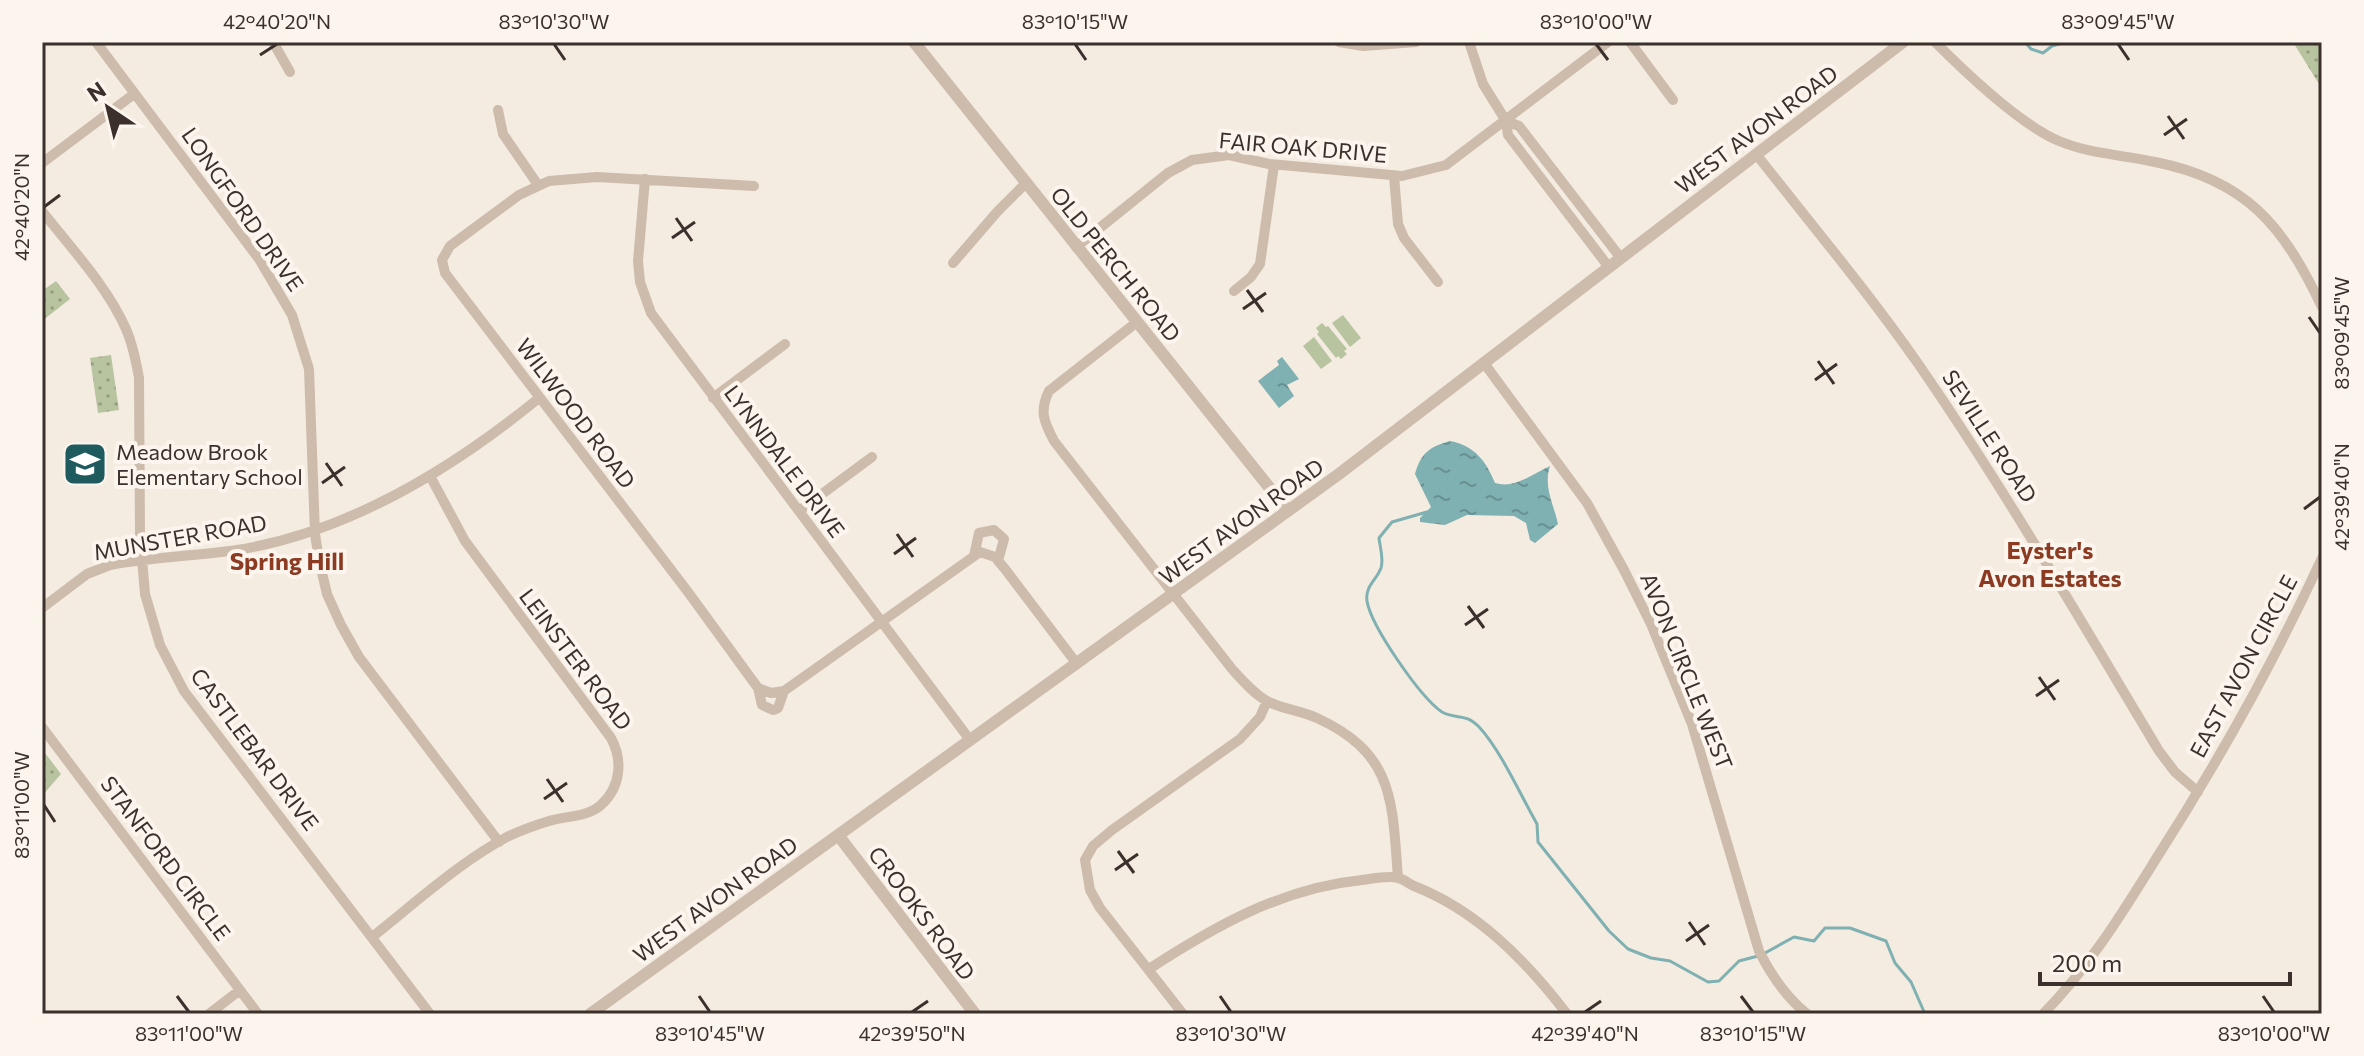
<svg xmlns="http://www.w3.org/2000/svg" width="2364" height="1056" font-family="Commissioner,sans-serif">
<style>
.grass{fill:url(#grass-dots)}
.pitch{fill:#b8c4a0}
.water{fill:url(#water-ripples)}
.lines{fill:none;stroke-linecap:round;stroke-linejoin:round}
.stream{stroke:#7fb0b2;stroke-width:3}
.minor{stroke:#cdbbac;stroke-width:10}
.tertiary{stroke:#cdbbac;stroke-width:12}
.ticks{fill:none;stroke:#3b302b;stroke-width:3}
.labels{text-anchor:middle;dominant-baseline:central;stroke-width:8;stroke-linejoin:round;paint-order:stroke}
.street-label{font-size:22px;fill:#3b302b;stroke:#fbf5ee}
.poi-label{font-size:22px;fill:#3b302b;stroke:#fbf5ee;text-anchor:start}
.neighbourhood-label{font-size:24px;font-weight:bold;fill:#8c3b22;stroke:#fbf5ee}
.neatline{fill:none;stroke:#3b302b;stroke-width:3}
.ticks-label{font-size:20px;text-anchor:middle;fill:#3b302b}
</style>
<defs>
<pattern id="grass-dots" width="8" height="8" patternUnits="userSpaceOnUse" patternTransform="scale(2)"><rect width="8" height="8" fill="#b8c4a0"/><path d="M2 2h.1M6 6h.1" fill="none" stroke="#97a083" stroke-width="1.8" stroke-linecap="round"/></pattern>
<pattern id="water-ripples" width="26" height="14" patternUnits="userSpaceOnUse" patternTransform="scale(2)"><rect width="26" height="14" fill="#7fb0b2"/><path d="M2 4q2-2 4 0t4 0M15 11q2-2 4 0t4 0" fill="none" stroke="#699091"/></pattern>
</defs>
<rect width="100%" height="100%" fill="#f4ebe1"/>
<path class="grass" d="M 2293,42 L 2322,42 L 2322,89 Z
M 56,281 L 70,299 L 42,321 L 42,291 Z
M 111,355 L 119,410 L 98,413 L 90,358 Z
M 42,749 L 61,774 L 42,796 Z"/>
<path class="pitch" d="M 1343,315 L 1361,338 L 1350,347 L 1332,323 Z
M 1322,323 L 1326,327 L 1328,326 L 1347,349 L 1344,351 L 1347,354 L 1341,359 L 1338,356 L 1336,358 L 1317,334 L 1319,332 L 1316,328 Z
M 1314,337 L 1332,361 L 1321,369 L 1303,346 Z"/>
<path class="water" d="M 1282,357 L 1299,379 L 1287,385 L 1294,396 L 1279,408 L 1258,381 L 1279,365 L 1277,361 Z
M 1450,441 C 1475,446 1486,461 1495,483 C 1515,489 1532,474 1550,466 C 1543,486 1554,505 1558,524 L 1535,543 L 1530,540 L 1526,523 L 1514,516 L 1467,515 L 1445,525 L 1420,522 L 1420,518 L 1431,507 L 1415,474 C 1421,453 1429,447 1450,441 Z"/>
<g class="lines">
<path class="stream" d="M 2025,42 L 2031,49 L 2043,53 L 2052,46 L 2066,42
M 1427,512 L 1392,522 L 1379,538 C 1380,548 1384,558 1381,568 C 1376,581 1365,586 1367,601 C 1371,626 1420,697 1442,712 C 1456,720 1465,712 1480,728 C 1501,751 1521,796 1537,824 L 1538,842 L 1609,931 L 1628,949 L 1651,958 L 1670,961 L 1708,982 L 1719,981 L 1739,961 L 1758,956
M 1765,953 L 1794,937 L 1814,941 L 1825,928 L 1850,928 L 1886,941 L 1895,963 L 1911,982 L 1925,1014"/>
<path class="minor" d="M 96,42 L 259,259 L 292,315 L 309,369 L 315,534 L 319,560 L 327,594 L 341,625 L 359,657 L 499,842
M 273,42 L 290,72
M 1339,42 L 1363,46 L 1416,42
M 1469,42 L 1483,84 L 1506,121 L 1508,135 L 1608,266
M 1630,42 L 1673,100
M 1935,42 C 1967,74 2019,124 2059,141 C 2090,154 2123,155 2155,162 C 2246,180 2283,225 2322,307
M 498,110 L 503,134 L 538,185
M 1506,121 L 1519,126 L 1620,257
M 1756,154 C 1811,224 1868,292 1919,365 C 2005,490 2081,621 2159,751 L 2175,772 L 2198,792
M 42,163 L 134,94
M 1394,176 L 1398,224 L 1404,238 L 1438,282
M 645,179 L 638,261 L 640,282 L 651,313 L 970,740
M 754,186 L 597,177 L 549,181 L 519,195 L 450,246 L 442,260 L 445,273 L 688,592 L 758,688 L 771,693 L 784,691 L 980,552 L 995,557 L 1005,569 L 1077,664
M 42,211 C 71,248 107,286 126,329 C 133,345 136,361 139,378 L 140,535 L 145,594 L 160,645 L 184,691 L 430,1014
M 1076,247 L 1168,173 L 1192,160 L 1229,155 L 1269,164 L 1402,176 L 1446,165 L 1608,42
M 953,263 L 997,212 L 1026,183
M 1234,291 L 1251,277 L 1260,264 L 1274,165
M 1137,322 L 1049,391 C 1039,411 1044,422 1054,441 L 1232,669 C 1242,680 1256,696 1269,702 C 1284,709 1301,711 1317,718 C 1395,754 1392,801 1398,878
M 1484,363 L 1587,503 L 1624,570 L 1651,624 L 1692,724 L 1759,951 C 1771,975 1786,997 1807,1014
M 713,398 L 785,344
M 799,511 L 872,457
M 974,556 L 979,533 L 994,530 L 1004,539 L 998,561
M 42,608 L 87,574 L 110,565 C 152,557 195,556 237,550 C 350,532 452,469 539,398
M 758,688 L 762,705 L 773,710 L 778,708 L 784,691
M 42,727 L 258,1014
M 372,937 C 414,904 461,861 509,836 C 522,830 536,825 549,821 C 566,816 588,817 601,805 C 621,787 623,760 611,738 L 465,541 L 430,476
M 1149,969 C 1215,926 1282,888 1362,880 C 1372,879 1388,875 1398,878 C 1404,879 1409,884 1414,886 C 1478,911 1526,961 1567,1014
M 209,1014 L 240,990
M 1183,1014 L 1100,908 L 1090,890 L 1085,860 L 1093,846 L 1112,830 L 1240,739 L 1260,717 L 1267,701
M 2043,1014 C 2087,970 2121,915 2154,862 C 2217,764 2273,664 2322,558"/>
<path class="tertiary" d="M 914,42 L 1288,511
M 838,835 L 975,1014
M 590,1014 L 1339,474 L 1903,42"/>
</g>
<path class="ticks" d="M 554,44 L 565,60M 1075,44 L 1086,60M 1596,44 L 1608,60M 2118,44 L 2129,60M 260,55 L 277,44M 2168,116 L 2184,139M 2164,135 L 2187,119M 44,207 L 60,195M 676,218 L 692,241M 672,238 L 695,222M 1247,290 L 1263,312M 1243,309 L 1266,293M 2309,317 L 2320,333M 1818,361 L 1834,384M 1815,380 L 1837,364M 326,463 L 342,486M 322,483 L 345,467M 2304,509 L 2320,497M 897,534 L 913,557M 894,554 L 916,538M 1468,606 L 1484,628M 1465,625 L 1488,609M 2039,677 L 2055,700M 2036,696 L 2059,680M 547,779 L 563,802M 544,799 L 567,783M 44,805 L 55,822M 1118,851 L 1134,873M 1115,870 L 1138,854M 1689,922 L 1705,945M 1686,941 L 1709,925M 177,996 L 189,1012M 699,996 L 710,1012M 1220,996 L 1231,1012M 1741,996 L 1753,1012M 2263,996 L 2274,1012M 912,1012 L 928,1001M 1585,1012 L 1601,1001"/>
<defs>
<g id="school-square" transform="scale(2.3)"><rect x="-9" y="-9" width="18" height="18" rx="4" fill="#1f5a5e" stroke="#fbf5ee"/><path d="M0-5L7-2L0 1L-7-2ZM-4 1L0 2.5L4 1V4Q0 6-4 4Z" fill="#fff"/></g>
</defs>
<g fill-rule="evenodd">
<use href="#school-square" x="85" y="464"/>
</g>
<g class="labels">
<g class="street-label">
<text transform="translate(1756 129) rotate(-37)">WEST AVON ROAD</text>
<text transform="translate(1303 147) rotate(5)">FAIR OAK DRIVE</text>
<text transform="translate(243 209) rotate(55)">LONGFORD DRIVE</text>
<text transform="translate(1116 264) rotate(51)">OLD PERCH ROAD</text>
<text transform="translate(576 413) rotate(53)">WILWOOD ROAD</text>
<text transform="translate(1990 436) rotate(57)">SEVILLE ROAD</text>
<text transform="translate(785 461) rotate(53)">LYNNDALE DRIVE</text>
<text transform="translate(1241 521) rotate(-36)">WEST AVON ROAD</text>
<text transform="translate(180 537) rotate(-10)">MUNSTER ROAD</text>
<text transform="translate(576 659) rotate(53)">LEINSTER ROAD</text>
<text transform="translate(2243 666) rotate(-62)">EAST AVON CIRCLE</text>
<text transform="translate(1687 671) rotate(68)">AVON CIRCLE WEST</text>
<text transform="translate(255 749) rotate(53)">CASTLEBAR DRIVE</text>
<text transform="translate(166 858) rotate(53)">STANFORD CIRCLE</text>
<text transform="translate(715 899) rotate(-36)">WEST AVON ROAD</text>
<text transform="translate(922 913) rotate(53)">CROOKS ROAD</text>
</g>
<g class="poi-label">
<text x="116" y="451">Meadow Brook<tspan x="116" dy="25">Elementary School</tspan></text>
</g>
<g class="neighbourhood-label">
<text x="2050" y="549">Eyster's<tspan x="2050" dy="28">Avon Estates</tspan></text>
<text x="287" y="560">Spring Hill</text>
</g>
</g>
<rect width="2364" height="1056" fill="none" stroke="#fbf5ee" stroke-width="88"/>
<g transform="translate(108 108) rotate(325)" stroke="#fbf5ee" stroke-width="6" paint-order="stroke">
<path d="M0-6L14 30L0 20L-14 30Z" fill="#3b302b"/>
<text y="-12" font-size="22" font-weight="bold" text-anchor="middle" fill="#3b302b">N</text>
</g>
<path d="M2040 972v12h250v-12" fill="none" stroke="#3b302b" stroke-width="4"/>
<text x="2052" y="972" font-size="24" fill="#3b302b" stroke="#fbf5ee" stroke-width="6" paint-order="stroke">200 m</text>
<rect x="44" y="44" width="2276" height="968" class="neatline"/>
<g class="ticks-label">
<text x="277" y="29">42°40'20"N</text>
<text x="554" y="29">83°10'30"W</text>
<text x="1075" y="29">83°10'15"W</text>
<text x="1596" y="29">83°10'00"W</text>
<text x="2118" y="29">83°09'45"W</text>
<text transform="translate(22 207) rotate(-90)" y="7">42°40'20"N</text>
<text transform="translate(2342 333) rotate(-90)" y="7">83°09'45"W</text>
<text transform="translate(2342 497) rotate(-90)" y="7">42°39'40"N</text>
<text transform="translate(22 805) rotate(-90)" y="7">83°11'00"W</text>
<text x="189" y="1041">83°11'00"W</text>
<text x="710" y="1041">83°10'45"W</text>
<text x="912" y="1041">42°39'50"N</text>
<text x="1231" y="1041">83°10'30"W</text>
<text x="1585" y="1041">42°39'40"N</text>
<text x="1753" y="1041">83°10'15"W</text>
<text x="2274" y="1041">83°10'00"W</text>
</g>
</svg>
